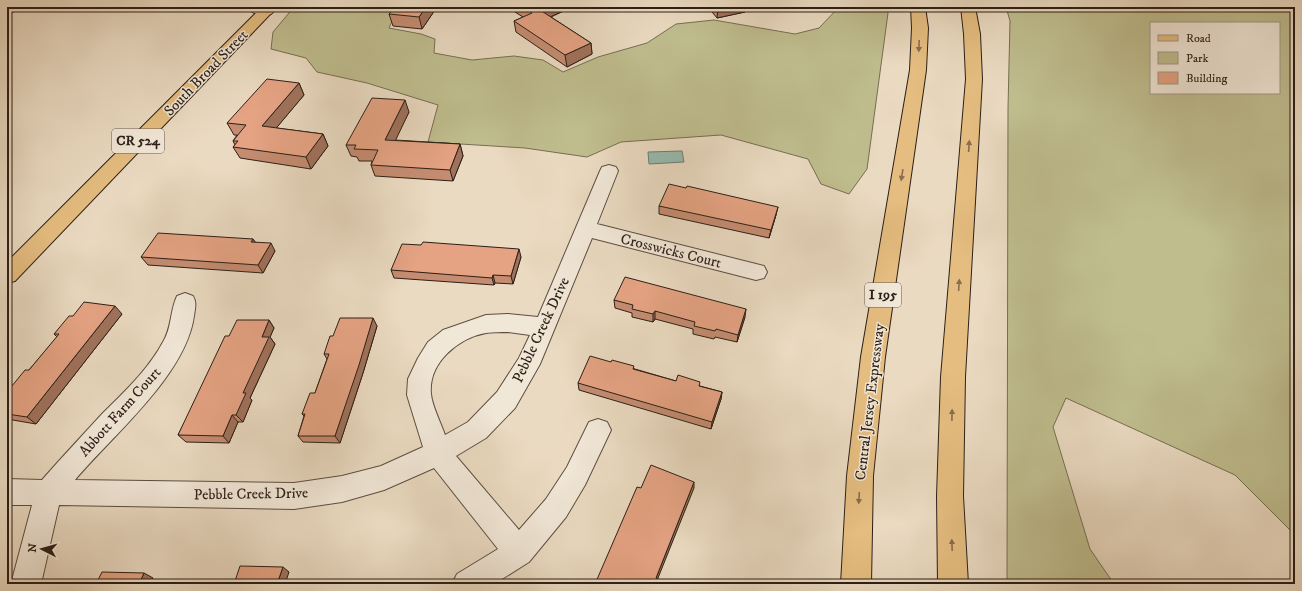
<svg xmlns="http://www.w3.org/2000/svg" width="1302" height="591" font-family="'IM FELL DW Pica',serif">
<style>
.green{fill:#bfbd8e;stroke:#766e52;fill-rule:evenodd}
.water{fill:#98bbb0;stroke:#6d7d73}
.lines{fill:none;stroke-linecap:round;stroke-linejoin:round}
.street-casing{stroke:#5c4e42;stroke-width:2}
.primary-casing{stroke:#2c1f17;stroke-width:2}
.highway-casing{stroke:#2c1f17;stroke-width:2}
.street{fill:#f1e7d7;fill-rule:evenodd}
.primary{fill:#e5bd80;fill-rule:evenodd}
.highway{fill:#e5bd80;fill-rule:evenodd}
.wall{fill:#c58c71;stroke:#2c1f17}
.shaded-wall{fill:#a0725c;stroke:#2c1f17}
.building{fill:#e5a383;stroke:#2c1f17}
.oneway{fill:#886e4c}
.labels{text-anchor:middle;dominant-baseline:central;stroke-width:3;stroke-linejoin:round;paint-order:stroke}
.shield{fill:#f1e7d7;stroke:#675b51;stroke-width:1}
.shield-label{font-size:14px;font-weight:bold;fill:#2c1f17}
.street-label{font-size:15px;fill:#2c1f17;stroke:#f1e7d7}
</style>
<rect width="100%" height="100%" fill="#eadac1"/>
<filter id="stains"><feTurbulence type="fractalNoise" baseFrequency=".005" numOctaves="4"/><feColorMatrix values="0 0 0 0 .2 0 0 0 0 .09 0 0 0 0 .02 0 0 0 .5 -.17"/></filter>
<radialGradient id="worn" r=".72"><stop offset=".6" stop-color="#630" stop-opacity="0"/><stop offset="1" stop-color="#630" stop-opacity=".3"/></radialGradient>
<path class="green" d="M 294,7 L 388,7 L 394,17 L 389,28 L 421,34 L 435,39 L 434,53 L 472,60 L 514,56 L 543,60 L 563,72 L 598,57 L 647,43 L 676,24 L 714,20 L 795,34 L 819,28 L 839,7 L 887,7 L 888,13 L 867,169 L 849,194 L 821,184 L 808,159 L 721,135 L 621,142 L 587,157 L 525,148 L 428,142 L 438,105 L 367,83 L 317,72 L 306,58 L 271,49 L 273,32 Z
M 1006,7 L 1295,7 L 1295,535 L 1235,475 L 1066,398 L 1053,427 L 1090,549 L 1114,584 L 1007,584 L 1008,108 L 1010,21 ZM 1151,23 L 1279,23 L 1279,93 L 1151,93 Z"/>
<path class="water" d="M 682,151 L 684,162 L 649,164 L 648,152 Z"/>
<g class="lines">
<g class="street-casing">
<path id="street" d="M 247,7 L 269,7 L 274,11 L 271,14 C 264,16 251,14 247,7 Z
M 609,165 L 616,167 L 618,171 L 597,224 L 756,264 L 764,266 L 767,272 L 764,278 L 756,280 L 592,238 L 540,364 L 515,408 L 486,438 L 456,456 L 519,530 L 546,499 L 567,467 L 589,422 L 598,419 L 607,422 L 611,430 L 585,485 L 566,517 L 529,562 L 494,584 L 452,584 L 457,574 L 498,549 L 434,468 L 384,490 L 342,502 L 294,509 L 59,505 L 41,584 L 11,584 L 32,505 L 7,505 L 7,479 L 42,480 C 62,457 82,436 102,414 C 124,392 148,370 163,342 C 172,328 170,310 177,296 L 185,293 L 193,296 C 197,303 195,308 194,316 C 186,375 113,435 75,480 L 294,483 L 342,476 L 381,466 L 423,447 L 407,395 L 408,379 L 418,358 L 428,342 L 443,330 L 486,315 L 508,314 L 538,317 L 600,171 L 602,167 ZM 508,332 L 530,335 L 519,358 L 497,392 L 468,422 L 445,435 C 441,423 432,406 431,394 C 428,363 458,338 486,333 C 493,332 501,332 508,332 Z"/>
</g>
<g class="primary-casing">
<path id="primary" d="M 262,7 L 277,7 L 15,281 L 7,283 L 7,262 Z"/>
</g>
<g class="highway-casing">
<path id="highway" d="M 911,7 L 925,7 L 928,28 L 926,70 L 885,357 L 873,476 L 871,584 L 841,584 L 847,476 L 861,357 L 910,70 L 912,28 Z
M 961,7 L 975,7 L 980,34 L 982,79 L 965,377 L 963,496 L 968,584 L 938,584 L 937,496 L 941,377 L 966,79 L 964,34 Z"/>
</g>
<use href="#street" class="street"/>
<use href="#primary" class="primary"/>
<use href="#highway" class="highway"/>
</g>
<path class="wall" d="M 7,7 L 21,7 L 13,12 L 7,12 Z
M 437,7 L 422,29 L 393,26 L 389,14 Z
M 514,7 L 572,7 L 551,17 L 591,43 L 592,54 L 567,67 L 516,32 L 514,21 L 523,17 L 515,12 Z
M 708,7 L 746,7 L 745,12 L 717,18 Z
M 299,83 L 304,95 L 276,128 L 323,134 L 328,146 L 311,169 L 240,158 L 233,147 L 235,145 L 233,141 L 237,135 L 234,135 L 227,123 Z
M 409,112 L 395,140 L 460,144 L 463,156 L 453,181 L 375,176 L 371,165 L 372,161 L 359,161 L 357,157 L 351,156 L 346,145 Z
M 659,206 L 776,215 L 769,238 L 659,214 Z
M 253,239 L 255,242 L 275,251 L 263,273 L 148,265 L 141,257 Z
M 521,257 L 513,284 L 495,283 L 494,285 L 394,278 L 391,270 Z
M 614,300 L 745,317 L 737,342 L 715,337 L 714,339 L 693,334 L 693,329 L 655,319 L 653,322 L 632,317 L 632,313 L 615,308 Z
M 122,314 L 36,424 L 7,419 L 7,396 L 9,393 L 7,392 L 29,370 L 57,337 L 54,334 L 73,316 Z
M 269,320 L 274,328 L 270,337 L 275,344 L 250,398 L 252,400 L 243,422 L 238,422 L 229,443 L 186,442 L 178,435 L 229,336 Z
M 377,326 L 363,373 L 340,443 L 303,442 L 298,436 L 304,416 L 302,414 L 315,393 L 327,359 L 324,354 Z
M 611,362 L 676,381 L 700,386 L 722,392 L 721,399 L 711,429 L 579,390 L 578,383 Z"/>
<path class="shaded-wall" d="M 9,7 L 21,7 L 13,12 Z
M 426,7 L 437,7 L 422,29 L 419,17 Z
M 546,7 L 572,7 L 541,21 L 540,10 Z
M 718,7 L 746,7 L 745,12 L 717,18 Z
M 591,43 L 592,54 L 567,67 L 565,55 Z
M 299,83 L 304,95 L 268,138 L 262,126 Z
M 405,100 L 409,112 L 390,152 L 385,140 Z
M 323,134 L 328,146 L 311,169 L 306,157 Z
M 460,144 L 463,156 L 453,181 L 450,170 Z
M 778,207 L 776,215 L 769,238 L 771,230 Z
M 253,239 L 258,247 L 251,242 Z
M 271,243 L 275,251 L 263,273 L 258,265 Z
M 519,249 L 521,257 L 513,284 L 511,276 Z
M 493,275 L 495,283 L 494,285 L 492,278 Z
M 115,306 L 122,314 L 36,424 L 27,417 Z
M 746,309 L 745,317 L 737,342 L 738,335 Z
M 655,311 L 655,319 L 653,322 L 653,314 Z
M 373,318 L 377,326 L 363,373 L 340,443 L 335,436 Z
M 269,320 L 274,328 L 270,337 L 275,344 L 250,398 L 252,400 L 243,422 L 236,415 L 243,393 L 262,337 Z
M 722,392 L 721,399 L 711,429 L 712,422 Z
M 232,415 L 238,422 L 229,443 L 223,436 Z
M 694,482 L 694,488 L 656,583 L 656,578 Z
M 283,567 L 289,572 L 285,584 L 277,584 Z
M 144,573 L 153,578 L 150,584 L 139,584 Z"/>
<path class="building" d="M 395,7 L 426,7 L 419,17 L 389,14 Z
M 524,7 L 546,7 L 540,10 L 591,43 L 565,55 L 514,21 L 532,13 Z
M 267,79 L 299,83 L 262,126 L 323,134 L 306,157 L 233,147 L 238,141 L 233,141 L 246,125 L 227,123 Z
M 372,98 L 405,100 L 385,140 L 460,144 L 450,170 L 371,165 L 378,150 L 354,149 L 356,145 L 346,145 Z
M 669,184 L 686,188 L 687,186 L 778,207 L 771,230 L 659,206 Z
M 158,233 L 253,239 L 251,242 L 271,243 L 258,265 L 141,257 Z
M 423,242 L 519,249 L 511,276 L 493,275 L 492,278 L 391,270 L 402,244 L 421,245 Z
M 625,277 L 746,309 L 738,335 L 716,329 L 715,331 L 694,326 L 695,322 L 655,311 L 653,314 L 632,309 L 633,305 L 614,300 Z
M 84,302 L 115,306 L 27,417 L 7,414 L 7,396 L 10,392 L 7,392 L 25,370 L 29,370 L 59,334 L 54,334 L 69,316 L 73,316 Z
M 340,318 L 373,318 L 359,365 L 335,436 L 298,436 L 305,414 L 302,414 L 310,393 L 315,393 L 329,354 L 324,354 L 330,336 L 333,336 Z
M 237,320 L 269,320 L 262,337 L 269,337 L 243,393 L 246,393 L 236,415 L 232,415 L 223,436 L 178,435 L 225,336 L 229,336 Z
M 590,356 L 611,362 L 612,360 L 634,366 L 633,369 L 676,381 L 678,375 L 700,382 L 699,386 L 722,392 L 712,422 L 578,383 Z
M 651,465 L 694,482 L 656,578 L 658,579 L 656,584 L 595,584 L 637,487 L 641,488 Z
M 240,566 L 283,567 L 277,584 L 234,584 Z
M 102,572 L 144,573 L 139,584 L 96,584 Z"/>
<defs><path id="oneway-solid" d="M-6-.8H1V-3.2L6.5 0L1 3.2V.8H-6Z"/></defs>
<g class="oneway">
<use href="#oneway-solid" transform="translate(919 46) rotate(92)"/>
<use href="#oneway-solid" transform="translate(969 146) rotate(-86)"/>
<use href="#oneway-solid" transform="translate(902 175) rotate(99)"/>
<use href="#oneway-solid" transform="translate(959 285) rotate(-86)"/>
<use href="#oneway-solid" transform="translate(952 415) rotate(-89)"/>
<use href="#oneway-solid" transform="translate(859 498) rotate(93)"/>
<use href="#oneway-solid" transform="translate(952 545) rotate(-92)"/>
</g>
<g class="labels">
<g class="shield">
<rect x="112" y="129" width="52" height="24" rx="3"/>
<rect x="865" y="283" width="36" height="24" rx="3"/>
</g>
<g class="shield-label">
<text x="138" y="141">CR 524</text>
<text x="883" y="295">I 195</text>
</g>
<g class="street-label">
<text transform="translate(206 73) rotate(-46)">South Broad Street</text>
<text transform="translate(671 251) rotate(14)">Crosswicks Court</text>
<text transform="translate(541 330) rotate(-65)">Pebble Creek Drive</text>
<text transform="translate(870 402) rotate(-83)">Central Jersey Expressway</text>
<text transform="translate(120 412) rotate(-48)">Abbott Farm Court</text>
<text transform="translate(251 494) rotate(-1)">Pebble Creek Drive</text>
</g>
</g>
<rect width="1302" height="591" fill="none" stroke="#eadac1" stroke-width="24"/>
<rect x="8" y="8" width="1286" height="575" fill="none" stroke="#2c1f17" stroke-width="2"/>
<rect x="12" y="12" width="1278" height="567" fill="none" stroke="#2c1f17"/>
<rect x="1150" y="22" width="130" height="72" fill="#f1e7d7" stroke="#a2978a"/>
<rect x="1158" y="35" width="20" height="6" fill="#e5bd80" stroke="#a2978a"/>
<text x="1186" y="42" font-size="12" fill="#2c1f17">Road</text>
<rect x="1158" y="52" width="20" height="12" fill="#bfbd8e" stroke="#a2978a"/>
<text x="1186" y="62" font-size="12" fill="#2c1f17">Park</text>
<rect x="1158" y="72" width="20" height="12" fill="#e5a383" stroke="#a2978a"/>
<text x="1186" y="82" font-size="12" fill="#2c1f17">Building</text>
<g transform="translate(42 549) rotate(276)" stroke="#f1e7d7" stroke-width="3" paint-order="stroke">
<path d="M0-3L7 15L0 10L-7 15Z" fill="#2c1f17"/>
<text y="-6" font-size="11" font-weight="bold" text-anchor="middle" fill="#2c1f17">N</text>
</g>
<rect width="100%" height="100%" filter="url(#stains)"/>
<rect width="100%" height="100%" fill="url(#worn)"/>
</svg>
